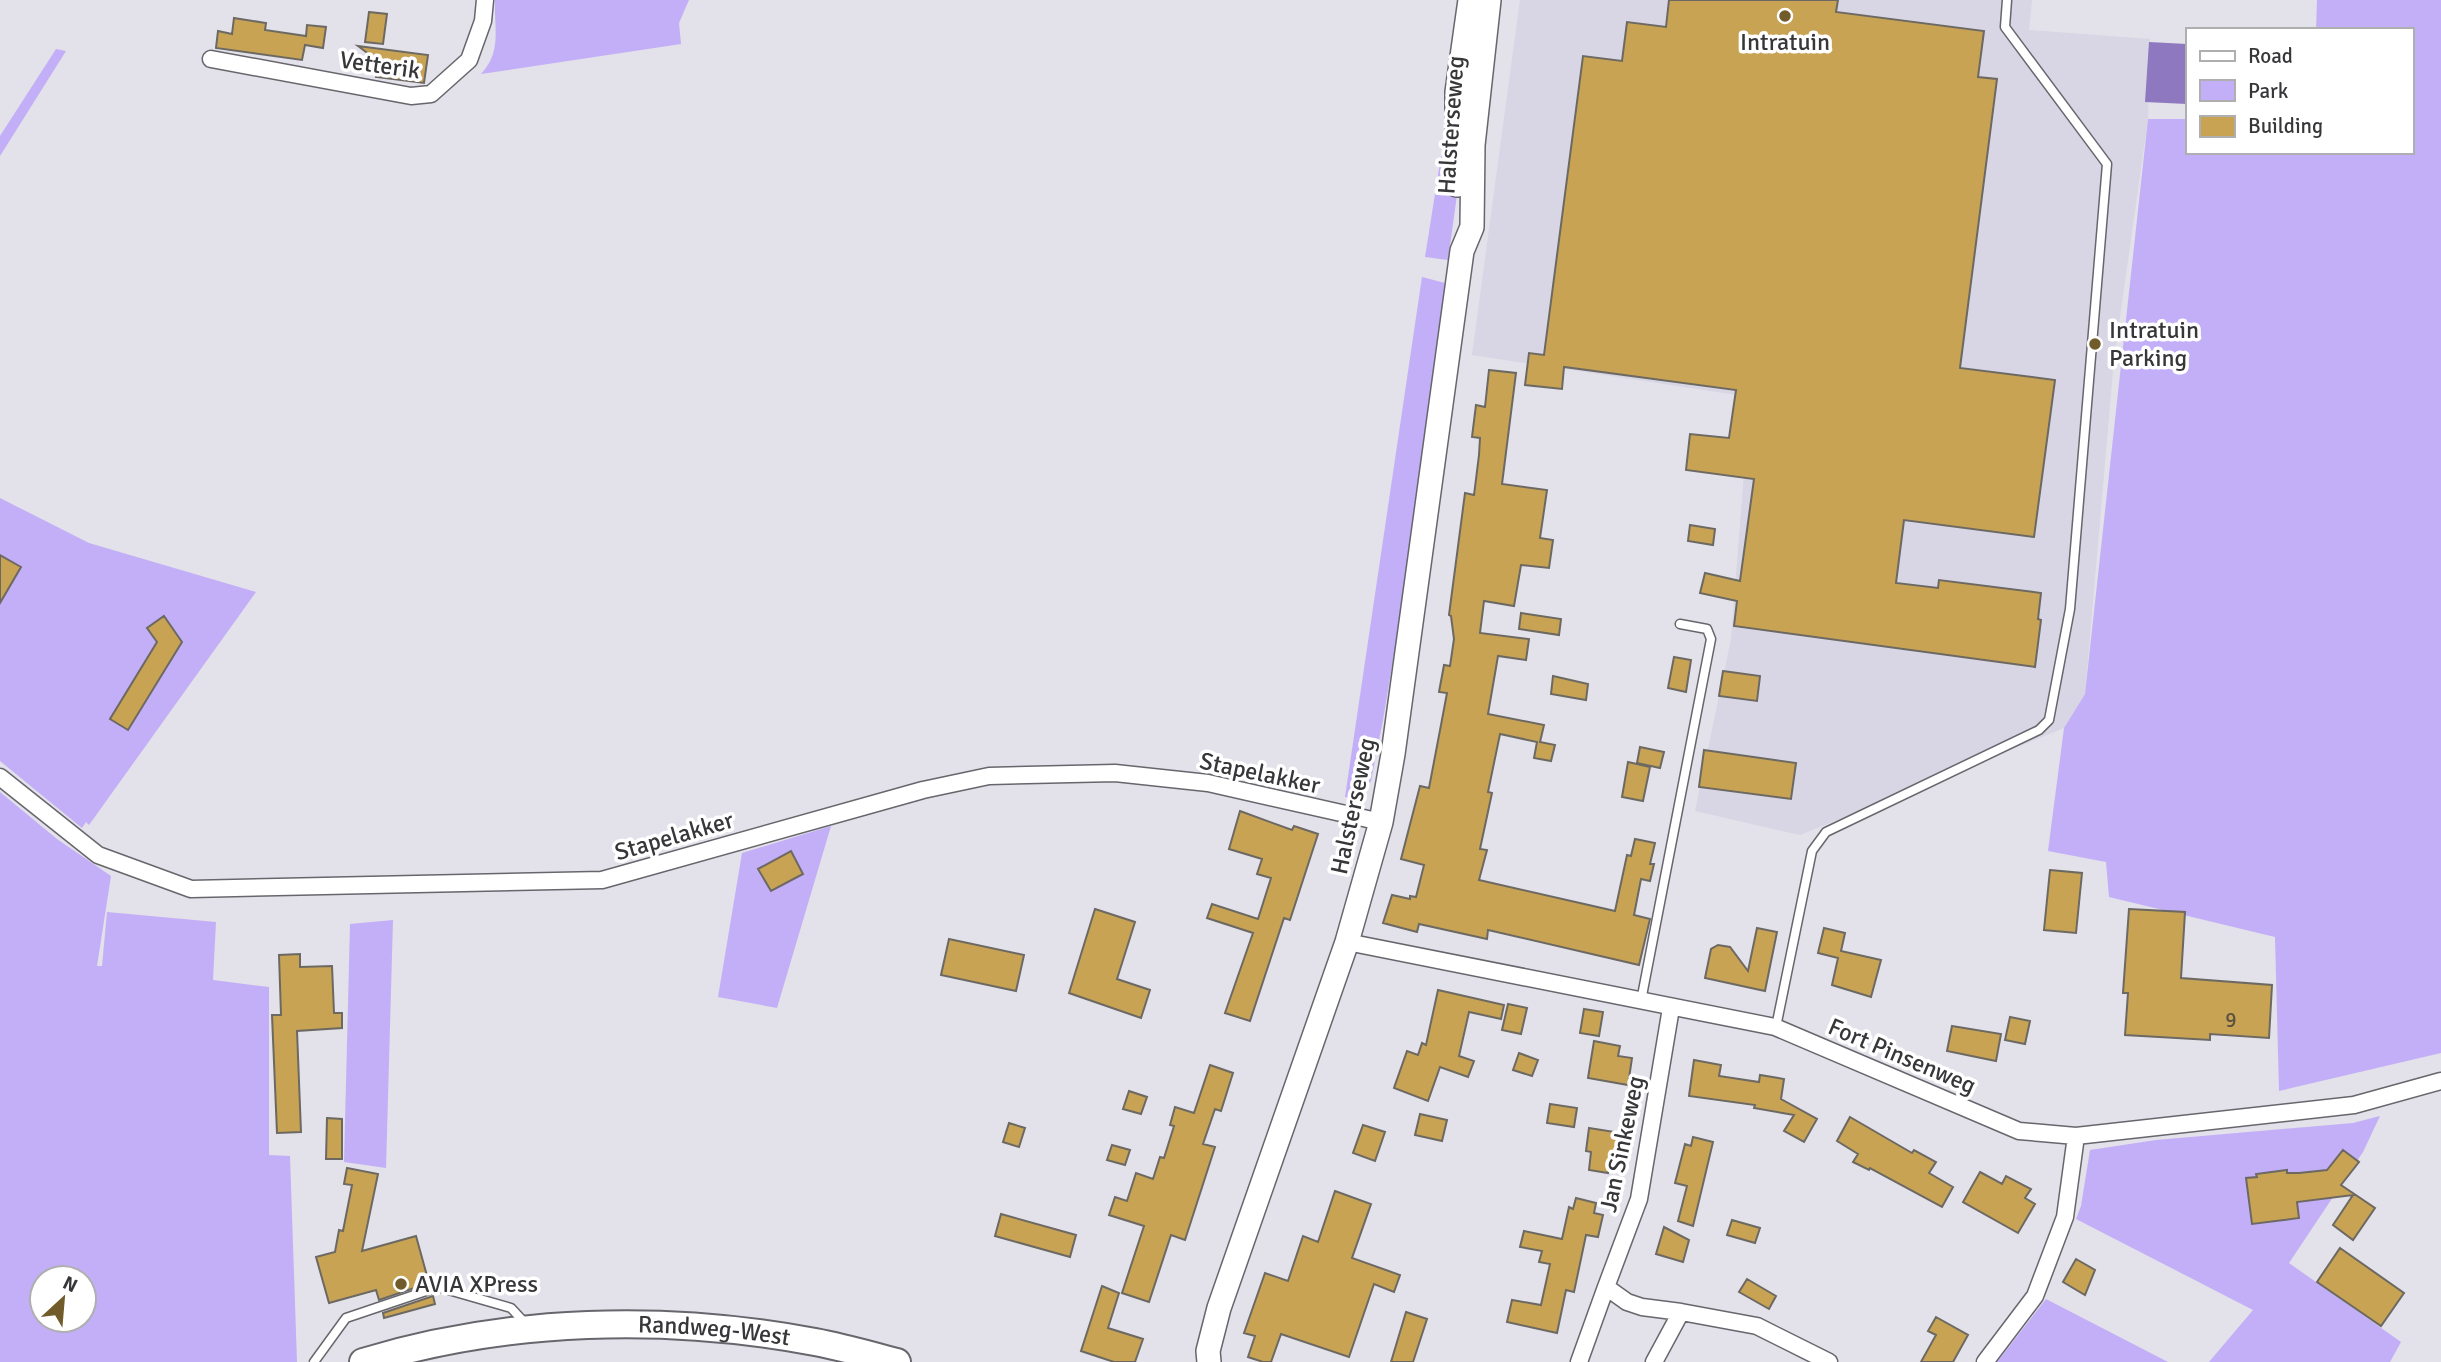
<svg xmlns="http://www.w3.org/2000/svg" width="2441" height="1362" font-family="Signika,sans-serif">
<style>
.built{fill:#d8d5e4}
.green{fill:#c3aff7;fill-rule:evenodd}
.water{fill:#8e79c0}
.building{fill:#c9a354;stroke:#6c6963;stroke-width:2}
.lines{fill:none;stroke-linecap:round;stroke-linejoin:round}
.lane-casing{stroke:#67666c;stroke-width:11}
.street-casing{stroke:#67666c;stroke-width:19}
.secondary-casing{stroke:#67666c;stroke-width:26}
.primary-casing{stroke:#67666c;stroke-width:30}
.lane{stroke:#fff;stroke-width:8}
.street{stroke:#fff;stroke-width:16}
.secondary{stroke:#fff;stroke-width:23}
.primary{stroke:#fff;stroke-width:26}
.poi-dot{fill:#715b2a;stroke:#fff;stroke-width:2.5}
.labels{text-anchor:middle;dominant-baseline:central;stroke-width:7;stroke-linejoin:round;paint-order:stroke}
.number-label{font-size:21px;fill:#5c5240}
.poi-label{font-size:24px;fill:#37373a;stroke:#fff;text-anchor:start}
.street-label{font-size:24px;fill:#37373a;stroke:#fff}
</style>
<rect width="100%" height="100%" fill="#e3e1e9"/>
<path class="built" d="M 1520,0 L 2032,0 L 2029,30 L 2150,39 L 2148,119 L 2114,359 L 2085,694 L 2064,728 L 1800,835 L 1695,811 L 1731,639 L 1750,397 L 1472,355 Z"/>
<path class="green" d="M 495,0 L 689,0 L 679,23 L 681,44 L 481,74 C 502,52 494,28 495,0 Z
M 1484,0 L 1448,260 L 1425,257 L 1449,106 Z
M 2317,0 L 2441,0 L 2441,1053 L 2279,1091 L 2275,937 L 2109,897 L 2106,862 L 2048,851 L 2064,728 L 2085,694 L 2148,119 L 2187,119 L 2187,152 L 2411,152 L 2411,30 L 2316,30 Z
M 56,49 L 66,51 L 0,156 L 0,136 Z
M 1422,277 L 1445,283 L 1409,564 L 1383,720 L 1371,781 L 1360,797 L 1345,797 Z
M 0,498 L 89,543 L 256,592 L 89,825 L 86,822 L 82,828 L 0,761 Z
M 0,792 L 57,839 L 111,876 L 97,966 L 102,966 L 107,912 L 216,922 L 213,980 L 269,987 L 269,1155 L 290,1156 L 297,1362 L 0,1362 ZM 42,1278 L 84,1278 L 84,1320 L 42,1320 Z
M 831,826 L 777,1008 L 718,997 L 742,853 Z
M 393,920 L 386,1168 L 344,1162 L 350,924 Z
M 2380,1116 L 2363,1152 L 2289,1263 L 2401,1342 L 2390,1362 L 2209,1362 L 2253,1310 L 2076,1219 L 2081,1206 L 2090,1150 L 2156,1140 L 2353,1123 Z
M 2046,1299 L 2168,1362 L 1997,1362 Z"/>
<path class="water" d="M 2149,42 L 2187,44 L 2187,104 L 2145,102 Z"/>
<path class="building" d="M 1669,0 L 1838,0 L 1836,12 L 1984,31 L 1978,77 L 1997,79 L 1960,368 L 2055,380 L 2034,537 L 1904,520 L 1896,583 L 1938,588 L 1939,580 L 2041,593 L 2038,619 L 2041,620 L 2035,667 L 1734,626 L 1737,601 L 1700,593 L 1705,573 L 1740,581 L 1754,479 L 1686,470 L 1690,434 L 1729,438 L 1736,390 L 1564,367 L 1562,389 L 1525,385 L 1529,353 L 1544,355 L 1583,56 L 1622,61 L 1627,22 L 1666,27 Z
M 369,12 L 387,14 L 383,44 L 365,42 Z
M 234,18 L 266,23 L 265,30 L 306,36 L 307,25 L 326,27 L 323,48 L 305,45 L 302,60 L 216,48 L 218,31 L 232,34 Z
M 358,46 L 428,55 L 424,83 L 376,77 L 378,61 Z
M 1489,370 L 1516,373 L 1502,484 L 1547,490 L 1540,538 L 1553,540 L 1549,568 L 1521,565 L 1514,606 L 1484,601 L 1480,633 L 1529,639 L 1526,660 L 1498,656 L 1488,714 L 1544,725 L 1540,742 L 1555,745 L 1551,761 L 1534,758 L 1537,742 L 1500,734 L 1488,792 L 1492,793 L 1480,849 L 1487,850 L 1479,880 L 1615,911 L 1627,855 L 1631,856 L 1635,839 L 1655,843 L 1650,864 L 1654,864 L 1650,881 L 1641,879 L 1634,915 L 1650,919 L 1639,965 L 1488,930 L 1487,939 L 1419,924 L 1417,932 L 1383,923 L 1392,895 L 1410,899 L 1410,896 L 1416,897 L 1424,865 L 1401,859 L 1420,786 L 1429,788 L 1441,725 L 1447,693 L 1439,692 L 1444,665 L 1450,666 L 1454,639 L 1451,616 L 1449,615 L 1465,493 L 1474,495 L 1479,455 L 1480,438 L 1472,437 L 1476,405 L 1485,407 Z
M 1690,525 L 1715,529 L 1713,545 L 1688,541 Z
M 0,555 L 21,567 L 0,603 Z
M 1521,613 L 1561,619 L 1559,635 L 1519,629 Z
M 164,616 L 182,642 L 128,730 L 110,719 L 157,642 L 147,628 Z
M 1674,657 L 1691,660 L 1686,692 L 1668,688 Z
M 1723,671 L 1760,676 L 1757,701 L 1719,696 Z
M 1553,676 L 1588,684 L 1586,700 L 1551,694 Z
M 1640,747 L 1664,752 L 1660,768 L 1637,763 Z
M 1704,750 L 1796,763 L 1791,799 L 1699,787 Z
M 1628,762 L 1650,767 L 1643,801 L 1622,797 Z
M 1240,811 L 1292,830 L 1294,826 L 1318,834 L 1290,920 L 1284,918 L 1250,1021 L 1225,1013 L 1253,933 L 1207,918 L 1212,904 L 1258,919 L 1271,878 L 1257,874 L 1262,859 L 1229,849 Z
M 791,851 L 803,874 L 771,891 L 758,869 Z
M 2050,870 L 2082,873 L 2076,933 L 2044,930 Z
M 1095,909 L 1135,922 L 1117,979 L 1150,990 L 1141,1018 L 1069,993 Z
M 2129,909 L 2185,912 L 2181,978 L 2272,985 L 2269,1038 L 2210,1034 L 2210,1040 L 2125,1035 L 2128,993 L 2123,993 Z
M 1757,928 L 1777,932 L 1765,991 L 1705,978 L 1711,949 L 1718,945 L 1730,947 L 1748,971 Z
M 1824,928 L 1845,933 L 1841,951 L 1881,960 L 1871,997 L 1832,985 L 1838,958 L 1818,953 Z
M 949,939 L 1024,955 L 1016,991 L 941,975 Z
M 300,954 L 300,967 L 332,966 L 334,1013 L 342,1013 L 342,1028 L 297,1031 L 301,1132 L 277,1133 L 272,1015 L 281,1015 L 279,955 Z
M 1438,990 L 1504,1005 L 1501,1019 L 1469,1012 L 1459,1056 L 1474,1061 L 1468,1077 L 1440,1067 L 1428,1101 L 1394,1088 L 1407,1051 L 1418,1055 L 1422,1043 L 1426,1045 Z
M 1508,1004 L 1527,1008 L 1521,1034 L 1502,1030 Z
M 1584,1009 L 1603,1012 L 1599,1036 L 1580,1033 Z
M 2010,1017 L 2030,1021 L 2025,1044 L 2005,1040 Z
M 1952,1026 L 2001,1034 L 1996,1061 L 1947,1051 Z
M 1594,1041 L 1620,1046 L 1618,1056 L 1632,1058 L 1628,1085 L 1588,1078 Z
M 1519,1053 L 1538,1060 L 1532,1076 L 1513,1070 Z
M 1694,1060 L 1721,1065 L 1719,1076 L 1759,1082 L 1760,1075 L 1784,1079 L 1781,1099 L 1817,1119 L 1804,1142 L 1784,1131 L 1794,1115 L 1754,1108 L 1755,1105 L 1689,1096 Z
M 1210,1065 L 1233,1073 L 1221,1111 L 1215,1109 L 1203,1144 L 1215,1147 L 1185,1240 L 1171,1235 L 1149,1302 L 1122,1293 L 1144,1226 L 1109,1215 L 1115,1197 L 1127,1201 L 1136,1173 L 1153,1179 L 1160,1157 L 1164,1158 L 1174,1126 L 1170,1125 L 1175,1107 L 1194,1113 Z
M 1129,1091 L 1147,1097 L 1141,1114 L 1123,1109 Z
M 1550,1104 L 1577,1108 L 1574,1127 L 1547,1123 Z
M 1420,1114 L 1447,1120 L 1442,1141 L 1415,1135 Z
M 1850,1117 L 1912,1153 L 1914,1150 L 1936,1162 L 1929,1173 L 1953,1187 L 1942,1207 L 1870,1168 L 1869,1170 L 1853,1162 L 1858,1154 L 1837,1141 Z
M 327,1118 L 342,1119 L 342,1159 L 326,1159 Z
M 1009,1123 L 1025,1128 L 1019,1147 L 1003,1142 Z
M 1363,1125 L 1385,1132 L 1375,1161 L 1353,1153 Z
M 1589,1128 L 1621,1133 L 1618,1156 L 1611,1155 L 1608,1173 L 1589,1170 L 1591,1152 L 1586,1151 Z
M 1693,1137 L 1713,1142 L 1693,1226 L 1678,1221 L 1687,1186 L 1675,1183 L 1685,1144 L 1691,1146 Z
M 1112,1145 L 1130,1150 L 1125,1165 L 1107,1160 Z
M 2343,1150 L 2359,1162 L 2341,1185 L 2375,1208 L 2353,1240 L 2333,1225 L 2353,1195 L 2297,1202 L 2299,1218 L 2252,1224 L 2246,1178 L 2257,1177 L 2256,1174 L 2287,1170 L 2287,1173 L 2299,1173 L 2327,1170 Z
M 347,1168 L 378,1174 L 362,1251 L 416,1236 L 429,1283 L 379,1300 L 376,1290 L 329,1303 L 316,1257 L 335,1252 L 339,1230 L 343,1231 L 352,1185 L 344,1184 Z
M 1980,1172 L 2002,1184 L 2006,1176 L 2031,1189 L 2025,1198 L 2035,1204 L 2018,1233 L 1963,1202 Z
M 1335,1191 L 1371,1204 L 1352,1258 L 1400,1275 L 1394,1292 L 1374,1284 L 1349,1357 L 1281,1334 L 1271,1362 L 1263,1362 L 1248,1357 L 1255,1336 L 1244,1333 L 1265,1273 L 1288,1281 L 1303,1236 L 1318,1242 Z
M 1576,1198 L 1596,1203 L 1594,1213 L 1603,1215 L 1598,1237 L 1586,1235 L 1574,1292 L 1566,1290 L 1557,1333 L 1507,1322 L 1512,1300 L 1541,1305 L 1550,1264 L 1539,1262 L 1542,1251 L 1520,1247 L 1524,1231 L 1562,1239 L 1569,1207 L 1573,1209 Z
M 1001,1214 L 1076,1235 L 1070,1257 L 995,1236 Z
M 1732,1220 L 1760,1228 L 1755,1243 L 1727,1235 Z
M 1664,1227 L 1689,1240 L 1683,1262 L 1656,1254 Z
M 2340,1248 L 2404,1293 L 2381,1326 L 2317,1282 Z
M 2076,1259 L 2095,1270 L 2085,1295 L 2063,1282 Z
M 1747,1279 L 1776,1296 L 1769,1309 L 1739,1292 Z
M 1102,1286 L 1119,1293 L 1108,1328 L 1143,1339 L 1135,1362 L 1114,1362 L 1081,1351 Z
M 433,1296 L 435,1304 L 384,1318 L 383,1313 Z
M 1406,1312 L 1427,1319 L 1413,1362 L 1391,1362 Z
M 1936,1317 L 1968,1335 L 1953,1362 L 1921,1362 L 1936,1335 L 1928,1331 Z"/>
<g class="lines">
<g class="lane-casing">
<path id="lane" d="M 1641,1001 L 1711,639 L 1707,629 L 1680,624
M 1776,1027 L 1812,851 L 1826,832 L 2039,730 L 2049,720 L 2070,609 L 2107,164 L 2005,27 L 2007,0
M 314,1362 L 346,1318 L 438,1287 L 511,1308 L 525,1323"/>
</g>
<g class="street-casing">
<path id="street" d="M 211,59 L 411,96 L 431,94 L 469,60 L 483,21 L 485,0
M 0,777 L 98,855 L 191,889 L 602,880 L 923,790 L 989,776 L 1115,773 L 1208,783 L 1381,822
M 1347,942 L 1775,1027 L 2019,1131 L 2076,1136 L 2354,1105 L 2441,1081
M 1671,1008 L 1639,1199 L 1606,1287 L 1627,1302 L 1642,1307 L 1681,1312 L 1757,1326 L 1829,1362
M 1579,1362 L 1606,1287
M 1654,1362 L 1681,1312
M 1985,1362 L 2035,1296 L 2065,1217 L 2076,1136"/>
</g>
<g class="secondary-casing">
<path id="secondary" d="M 1457,185 L 1457,92 L 1470,0
M 1209,1362 L 1208,1351 L 1219,1308 L 1347,942 L 1381,822 L 1393,754 L 1462,251 L 1472,227 L 1473,145 L 1489,0"/>
</g>
<g class="primary-casing">
<g id="primary">
<path id="s1" d="M 363,1362 C 508,1318 666,1314 815,1342 C 842,1347 870,1355 897,1362"/>
</g>
</g>
<use href="#lane" class="lane"/>
<use href="#street" class="street"/>
<use href="#secondary" class="secondary"/>
<use href="#primary" class="primary"/>
</g>
<g class="poi-dot">
<circle cx="1785" cy="16" r="7"/>
<circle cx="2095" cy="344" r="7"/>
<circle cx="401" cy="1284" r="7"/>
</g>
<g class="labels">
<g class="number-label">
<text x="2231" y="1020">9</text>
</g>
<g class="poi-label">
<text x="1785" y="42" text-anchor="middle">Intratuin</text>
<text x="2109" y="330">Intratuin<tspan x="2109" dy="28">Parking</tspan></text>
<text x="415" y="1284">AVIA XPress</text>
</g>
<g class="street-label">
<text transform="translate(380 65) rotate(8)">Vetterik</text>
<text transform="translate(1451 125) rotate(-86)">Halsterseweg</text>
<text transform="translate(1260 773) rotate(12)">Stapelakker</text>
<text transform="translate(1353 806) rotate(-78)">Halsterseweg</text>
<text transform="translate(674 836) rotate(-16)">Stapelakker</text>
<text transform="translate(1902 1056) rotate(23)">Fort Pinsenweg</text>
<text transform="translate(1622 1144) rotate(-78)">Jan Sinkeweg</text>
<text stroke="none"><textPath href="#s1" startOffset="355">Randweg-West</textPath></text>
</g>
</g>
<rect x="2186" y="28" width="228" height="126" fill="#ffffff" stroke="#afafb0" stroke-width="2"/>
<rect x="2200" y="51" width="35" height="10" fill="#ffffff" stroke="#afafb0" stroke-width="2"/>
<text x="2248" y="63" font-size="21" fill="#37373a">Road</text>
<rect x="2200" y="80" width="35" height="21" fill="#c3aff7" stroke="#afafb0" stroke-width="2"/>
<text x="2248" y="98" font-size="21" fill="#37373a">Park</text>
<rect x="2200" y="116" width="35" height="21" fill="#c9a354" stroke="#afafb0" stroke-width="2"/>
<text x="2248" y="133" font-size="21" fill="#37373a">Building</text>
<g transform="translate(63 1299) rotate(26)"><circle r="33" fill="#ffffff" stroke="#afafb0" stroke-width="2"/>
<path d="M0-5L12 26L0 18L-12 26Z" fill="#715b2a"/>
<text y="-10" font-size="19" font-weight="bold" text-anchor="middle" fill="#37373a">N</text>
</g>
</svg>
